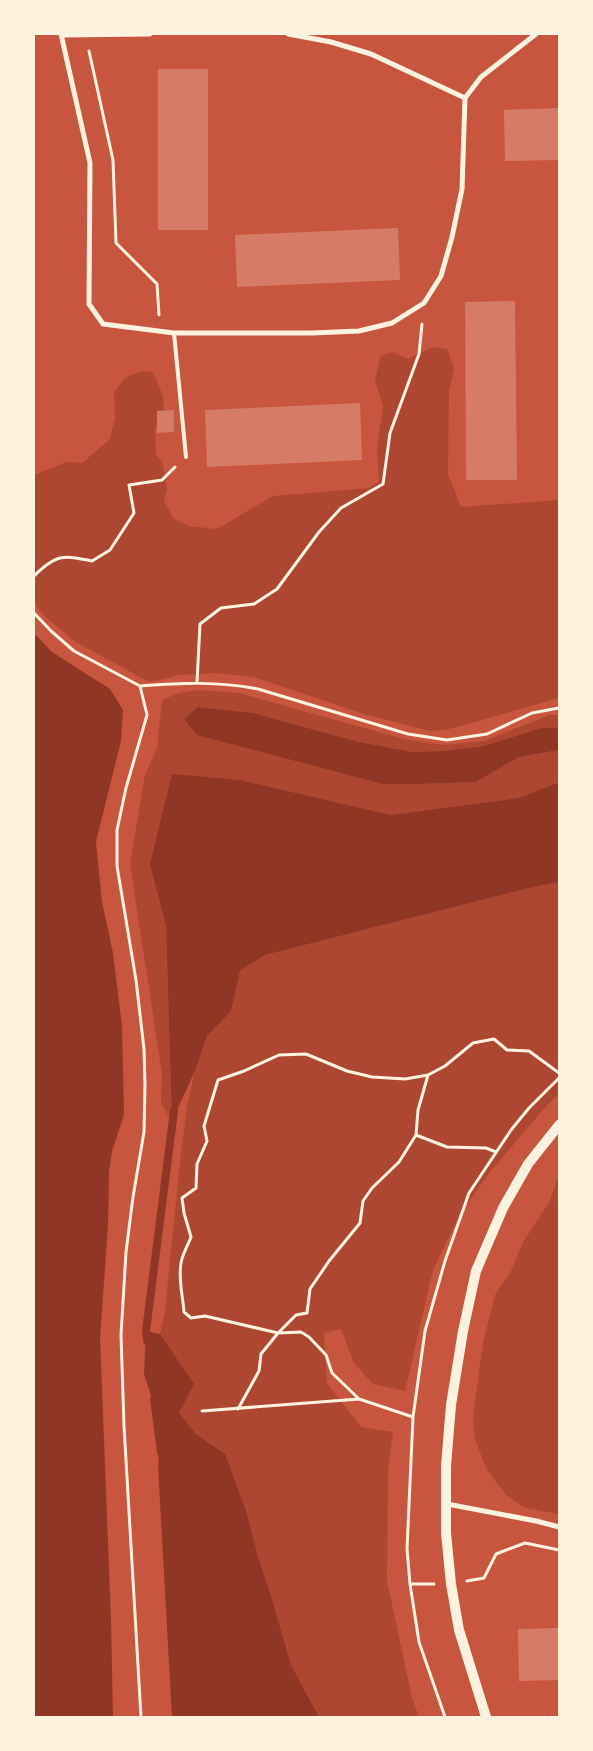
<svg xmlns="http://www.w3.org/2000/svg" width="593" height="1751" font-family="Cabin,sans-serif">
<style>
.green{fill:#ae4732}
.water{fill:#8f3625}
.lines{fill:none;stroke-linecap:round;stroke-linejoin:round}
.stream{stroke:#8f3625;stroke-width:8}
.building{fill:#d67c66}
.path{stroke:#fff3e0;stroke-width:3}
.service{stroke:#fff3e0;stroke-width:4}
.minor{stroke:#fff3e0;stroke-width:5}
.secondary{stroke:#fff3e0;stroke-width:10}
</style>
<rect width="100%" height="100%" fill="#c8553d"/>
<path class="green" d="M 433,347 L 447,349 L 454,368 L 449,392 L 448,474 L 461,507 L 559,500 L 559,698 L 468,724 L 445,730 L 430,731 L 367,715 L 253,677 L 216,673 L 178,675 L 168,678 L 149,682 L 76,642 L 44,616 L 34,601 L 34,475 L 66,462 L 82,463 L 110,439 L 115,417 L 114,392 L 125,378 L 141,371 L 153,372 L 163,396 L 164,415 L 155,427 L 156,455 L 162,461 L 167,488 L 164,500 L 173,518 L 188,526 L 217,529 L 273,496 L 369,488 L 379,482 L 377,447 L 383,406 L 375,381 L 380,357 L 392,352 L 408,359 Z
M 199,690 L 239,693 L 404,739 L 444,745 L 484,741 L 550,715 L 559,715 L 559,728 L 541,728 L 484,746 L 443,751 L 412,752 L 359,742 L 253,713 L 199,707 L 383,784 L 420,784 L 476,782 L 519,757 L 559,750 L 559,783 L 554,784 L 519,798 L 391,815 L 240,780 L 172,775 L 151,864 L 166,926 L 172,1121 L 161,1104 L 162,1074 L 130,864 L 145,775 L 157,748 L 162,700 L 179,693 Z
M 559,882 L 559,1094 L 548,1104 L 490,1172 L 460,1214 L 433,1270 L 405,1391 L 373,1384 L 354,1363 L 341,1329 L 324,1333 L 327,1383 L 361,1427 L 393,1432 L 388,1470 L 387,1581 L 412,1698 L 419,1717 L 319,1717 L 291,1665 L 269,1589 L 225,1454 L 196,1434 L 179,1413 L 193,1384 L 160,1334 L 165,1311 L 180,1162 L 187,1107 L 195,1071 L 207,1036 L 231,1011 L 240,971 L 265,955 L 529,888 Z
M 559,1175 L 559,1514 L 525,1508 L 506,1495 L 486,1468 L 475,1439 L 473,1416 L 483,1343 L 495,1295 L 511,1271 L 522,1244 L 549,1202 Z"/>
<path class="water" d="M 34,633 L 52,652 L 110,689 L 123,710 L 121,741 L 96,842 L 102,902 L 113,953 L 122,1026 L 124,1115 L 112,1151 L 109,1172 L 108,1226 L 100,1338 L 111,1619 L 113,1717 L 34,1717 Z
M 198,707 L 253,713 L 359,742 L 412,752 L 443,751 L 484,746 L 541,728 L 559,728 L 559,750 L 519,757 L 476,782 L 420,784 L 383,784 L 197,735 L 184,719 Z
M 172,774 L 240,780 L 391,815 L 519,798 L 554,784 L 559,783 L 559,882 L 529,888 L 265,955 L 240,971 L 231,1011 L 207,1036 L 195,1071 L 172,1121 L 166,926 L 150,864 Z
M 146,1331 L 160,1334 L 194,1384 L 179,1413 L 196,1434 L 225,1454 L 246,1511 L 258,1556 L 269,1589 L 291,1665 L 319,1717 L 172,1717 L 158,1466 L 161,1424 L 144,1375 Z"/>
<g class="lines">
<path class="stream" d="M 147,1340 L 146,1331 L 174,1111
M 154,1399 L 161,1452"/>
</g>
<path class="building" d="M 158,69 L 208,69 L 208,230 L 158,230 Z
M 559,108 L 559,160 L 505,161 L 504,110 Z
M 398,228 L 400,280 L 237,287 L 235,235 Z
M 515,301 L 517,480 L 466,480 L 465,302 Z
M 360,403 L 362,460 L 207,467 L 205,410 Z
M 174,410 L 174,432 L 157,433 L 157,411 Z
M 559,1628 L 559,1680 L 519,1681 L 518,1629 Z"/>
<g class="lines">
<path class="path" d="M 89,51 L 113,160 L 116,243 L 157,284 L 159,315
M 34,576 C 56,554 63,555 92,561 L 110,550 L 134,513 L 129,485 L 162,480 L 175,467
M 34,613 L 51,631 L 74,651 L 140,686
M 197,682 L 200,624 L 221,608 L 254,604 L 277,589 L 319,532 L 341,508 L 383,484 L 390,433 L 419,354 L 422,324
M 428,1075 L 418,1110 L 416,1135 L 447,1147 L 486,1148 L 496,1152
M 359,1399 L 332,1373 L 326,1355 L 309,1337 L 301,1332 L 278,1333 L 205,1316 L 191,1318 L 184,1312 C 183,1296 178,1280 181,1263 C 182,1255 188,1245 191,1237 L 184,1213 L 182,1198 L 196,1188 L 197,1164 L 207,1141 L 204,1126 L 218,1080 L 244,1071 L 279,1055 L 306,1054 L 347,1071 L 372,1077 L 405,1079 L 428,1075 L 445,1066 L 473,1043 L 494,1039 L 507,1050 L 529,1051 L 559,1073
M 238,1409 L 259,1371 L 261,1354 L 278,1333 L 296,1315 L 307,1313 L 310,1289 L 329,1261 L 360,1223 L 363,1201 L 372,1188 L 399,1162 L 416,1135
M 202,1411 L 359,1399 L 413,1417
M 467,1581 L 484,1578 L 496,1554 L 525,1543 L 559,1550
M 410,1584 L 434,1584
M 141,1717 L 124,1426 L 121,1335 L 126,1252 L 133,1197 L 144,1132 L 145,1085 L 144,1049 L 136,980 L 117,866 L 117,830 L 126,788 L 147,715 L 140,686 C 182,683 218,681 258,689 L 408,734 L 447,740 L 487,734 L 532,713 L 559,708
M 445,1717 L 419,1642 L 410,1584 L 407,1549 L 413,1417 L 425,1331 L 445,1261 L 469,1193 L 511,1130 L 529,1108 L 559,1078"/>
<path class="service" d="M 174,333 L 186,457"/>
<path class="minor" d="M 61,34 L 90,163 L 89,304 L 103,324 L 174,333 L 312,333 L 359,331 L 392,323 L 424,303 L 441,276 L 452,237 L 462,189 L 465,98 L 481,77 L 536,34
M 288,34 L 331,42 L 371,54 L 465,98
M 62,35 L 150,34
M 447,1504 L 536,1521 L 559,1527"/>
<path class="secondary" d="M 486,1717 L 459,1630 L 451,1584 L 446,1533 L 446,1466 L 451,1405 L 463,1331 L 476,1271 L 503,1208 L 528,1164 L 559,1125"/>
</g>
<rect width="593" height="1751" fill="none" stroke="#fff3e0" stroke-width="70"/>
</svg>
